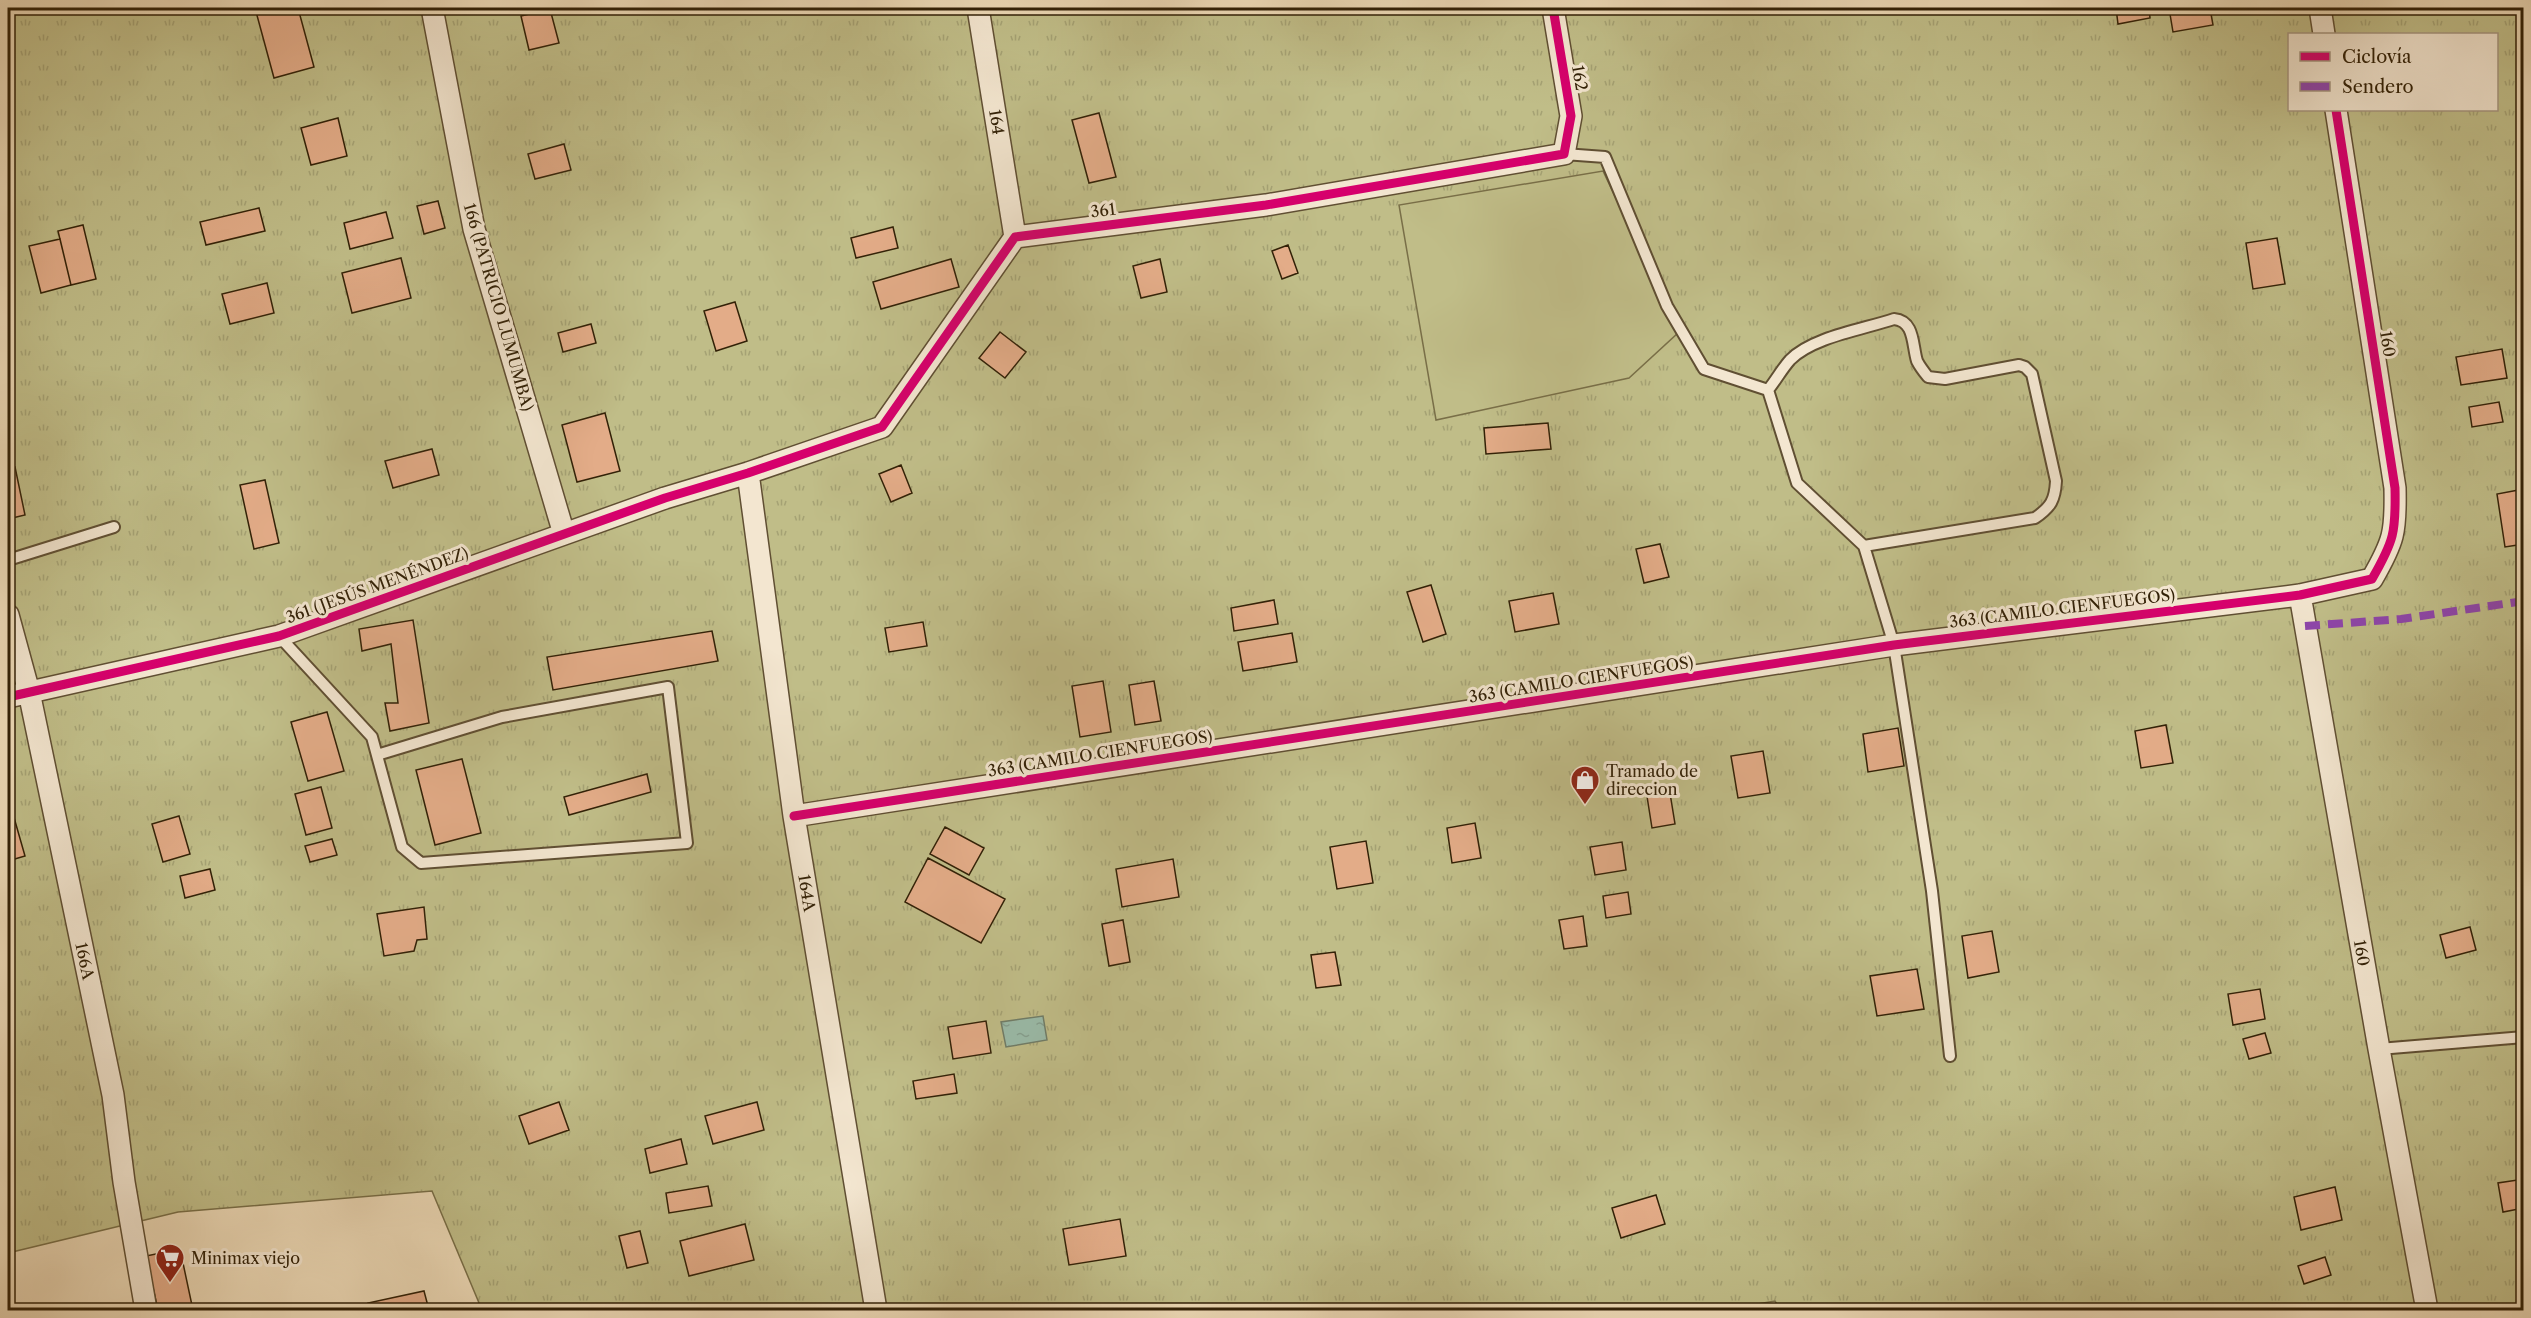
<svg xmlns="http://www.w3.org/2000/svg" width="2531" height="1318" font-family="'Libre Caslon Text',serif">
<style>
.grass{fill:url(#grass-tufts);stroke:#796f48;stroke-width:1.5;fill-rule:evenodd}
.pitch{fill:#c0bd88;stroke:#796f48;stroke-width:1.5}
.water{fill:url(#water-ripples);stroke:#707d68;stroke-width:1.5}
.building{fill:#e3ac88;stroke:#322107;stroke-width:1.5}
.lines{fill:none;stroke-linecap:round;stroke-linejoin:round}
.lane-casing{stroke:#604f33;stroke-width:14}
.street-casing{stroke:#604f33;stroke-width:24}
.lane{stroke:#f3e6d0;stroke-width:10}
.street{stroke:#f3e6d0;stroke-width:21}
.quiet{stroke:#8e44ad;stroke-width:8;stroke-dasharray:15 8;stroke-linecap:butt}
.cycleway-casing{stroke:#f3e6d0;stroke-width:13}
.cycleway{stroke:#d6006c;stroke-width:9}
.labels{text-anchor:middle;dominant-baseline:central;stroke-width:6;stroke-linejoin:round;paint-order:stroke}
.street-label{font-size:16px;fill:#322107;stroke:#f3e6d0}
.poi-label{font-size:16px;fill:#322107;stroke:#f3e6d0;text-anchor:start}
</style>
<defs>
<pattern id="grass-tufts" width="24" height="20" patternUnits="userSpaceOnUse" patternTransform="scale(1.5)"><rect width="24" height="20" fill="#c0bd88"/><path d="M3 7l-1-3M5 7V3M7 7l1-3M15 17l-1-3M17 17v-4M19 17l1-3" fill="none" stroke="#a5a274"/></pattern>
<pattern id="water-ripples" width="26" height="14" patternUnits="userSpaceOnUse" patternTransform="scale(1.5)"><rect width="26" height="14" fill="#9abba9"/><path d="M2 4q2-2 4 0t4 0M15 11q2-2 4 0t4 0" fill="none" stroke="#85a090"/></pattern>
</defs>
<rect width="100%" height="100%" fill="#ecd9b6"/>
<filter id="stains"><feTurbulence type="fractalNoise" baseFrequency=".00333" numOctaves="4"/><feColorMatrix values="0 0 0 0 .2 0 0 0 0 .09 0 0 0 0 .02 0 0 0 .5 -.17"/></filter>
<radialGradient id="worn" r=".72"><stop offset=".6" stop-color="#630" stop-opacity="0"/><stop offset="1" stop-color="#630" stop-opacity=".3"/></radialGradient>
<path class="grass" d="M 8,8 L 2523,8 L 2523,1310 L 1781,1310 L 1775,1301 L 1721,1310 L 482,1310 L 432,1191 L 178,1212 L 8,1253 ZM 2290,34 L 2496,34 L 2496,110 L 2290,110 Z"/>
<path class="pitch" d="M 1603,171 L 1679,332 L 1629,378 L 1436,420 L 1399,205 Z"/>
<path class="water" d="M 1043,1016 L 1047,1040 L 1006,1047 L 1001,1022 Z"/>
<path class="building" d="M 255,8 L 298,8 L 314,67 L 274,78 Z
M 2116,8 L 2149,8 L 2150,18 L 2118,24 Z
M 2169,8 L 2210,8 L 2213,25 L 2173,32 Z
M 550,9 L 559,43 L 529,50 L 521,16 Z
M 1099,113 L 1116,177 L 1089,183 L 1072,120 Z
M 338,118 L 347,156 L 311,165 L 301,128 Z
M 564,144 L 571,170 L 535,179 L 528,154 Z
M 438,201 L 445,228 L 424,234 L 417,206 Z
M 259,208 L 265,231 L 206,245 L 200,222 Z
M 386,212 L 393,238 L 350,249 L 344,223 Z
M 83,225 L 96,279 L 71,285 L 58,231 Z
M 893,227 L 898,248 L 856,258 L 851,238 Z
M 2277,238 L 2285,284 L 2253,289 L 2246,243 Z
M 60,239 L 71,285 L 41,293 L 29,246 Z
M 1288,245 L 1298,273 L 1282,279 L 1272,251 Z
M 401,258 L 411,298 L 352,313 L 342,273 Z
M 951,259 L 959,287 L 881,309 L 873,282 Z
M 1160,259 L 1167,292 L 1141,298 L 1133,266 Z
M 267,283 L 274,313 L 230,324 L 222,294 Z
M 735,302 L 747,341 L 716,351 L 704,311 Z
M 591,324 L 596,343 L 563,352 L 558,333 Z
M 1000,332 L 1026,352 L 1005,378 L 979,358 Z
M 2502,349 L 2507,378 L 2461,385 L 2456,357 Z
M 2499,402 L 2503,422 L 2472,427 L 2469,407 Z
M 605,413 L 620,471 L 577,482 L 562,425 Z
M 1548,423 L 1551,449 L 1486,454 L 1484,428 Z
M 432,449 L 439,475 L 393,488 L 385,461 Z
M 901,465 L 912,493 L 891,502 L 879,474 Z
M 15,467 L 25,515 L 8,519 L 8,469 Z
M 265,480 L 279,543 L 254,549 L 240,485 Z
M 2524,489 L 2524,544 L 2505,547 L 2497,494 Z
M 1660,544 L 1669,577 L 1644,583 L 1636,549 Z
M 1431,585 L 1446,634 L 1423,642 L 1407,592 Z
M 1553,593 L 1559,624 L 1515,632 L 1509,601 Z
M 1274,600 L 1278,624 L 1234,631 L 1231,608 Z
M 413,620 L 429,723 L 390,731 L 385,703 L 398,703 L 391,644 L 362,651 L 359,629 Z
M 923,622 L 927,646 L 889,652 L 885,628 Z
M 712,631 L 718,661 L 553,690 L 547,657 Z
M 1292,633 L 1297,662 L 1243,671 L 1238,642 Z
M 1103,681 L 1111,732 L 1080,737 L 1072,686 Z
M 1154,681 L 1161,721 L 1135,725 L 1129,685 Z
M 327,712 L 344,771 L 308,781 L 291,722 Z
M 2166,725 L 2173,763 L 2141,768 L 2135,731 Z
M 1898,728 L 1904,766 L 1868,772 L 1863,734 Z
M 1763,751 L 1770,793 L 1738,798 L 1731,756 Z
M 462,759 L 481,833 L 435,845 L 416,770 Z
M 647,774 L 651,792 L 569,815 L 564,797 Z
M 321,787 L 332,828 L 306,835 L 295,794 Z
M 1669,787 L 1675,824 L 1652,828 L 1646,790 Z
M 13,814 L 25,856 L 8,861 L 8,816 Z
M 179,816 L 190,854 L 163,862 L 152,824 Z
M 1475,823 L 1481,858 L 1452,863 L 1447,828 Z
M 945,827 L 984,848 L 969,875 L 930,854 Z
M 332,839 L 337,855 L 310,862 L 305,846 Z
M 1366,841 L 1373,883 L 1337,889 L 1330,847 Z
M 1622,842 L 1626,870 L 1595,875 L 1590,847 Z
M 928,858 L 1005,899 L 981,943 L 905,902 Z
M 1173,859 L 1179,897 L 1122,907 L 1116,869 Z
M 210,869 L 215,890 L 185,898 L 180,876 Z
M 1628,892 L 1631,914 L 1606,918 L 1603,896 Z
M 424,907 L 427,939 L 417,940 L 414,951 L 384,956 L 377,914 Z
M 1583,916 L 1587,946 L 1564,949 L 1559,920 Z
M 1123,920 L 1130,962 L 1109,966 L 1102,924 Z
M 2470,927 L 2476,950 L 2446,958 L 2440,935 Z
M 1992,931 L 1999,972 L 1968,978 L 1962,936 Z
M 1335,952 L 1341,985 L 1316,988 L 1311,955 Z
M 1917,969 L 1924,1009 L 1877,1016 L 1870,976 Z
M 2260,989 L 2265,1019 L 2233,1025 L 2228,994 Z
M 986,1021 L 991,1053 L 953,1059 L 948,1027 Z
M 2265,1033 L 2271,1053 L 2249,1059 L 2243,1039 Z
M 954,1074 L 957,1093 L 916,1099 L 913,1081 Z
M 559,1102 L 569,1130 L 529,1144 L 519,1116 Z
M 757,1102 L 764,1130 L 713,1144 L 705,1116 Z
M 681,1139 L 687,1164 L 650,1173 L 645,1149 Z
M 2524,1179 L 2524,1208 L 2503,1212 L 2498,1183 Z
M 708,1186 L 712,1206 L 669,1213 L 666,1193 Z
M 2335,1187 L 2342,1220 L 2301,1230 L 2294,1197 Z
M 1656,1195 L 1665,1224 L 1621,1238 L 1612,1208 Z
M 1120,1219 L 1126,1256 L 1069,1265 L 1063,1229 Z
M 745,1224 L 754,1260 L 689,1276 L 680,1241 Z
M 640,1231 L 648,1263 L 627,1268 L 619,1236 Z
M 180,1249 L 193,1310 L 158,1310 L 146,1256 Z
M 2325,1257 L 2331,1275 L 2304,1284 L 2298,1266 Z
M 424,1291 L 429,1310 L 370,1310 L 368,1303 Z"/>
<g class="lines">
<g class="lane-casing">
<path id="lane" d="M 1564,154 L 1605,157 L 1667,306 L 1704,369 L 1768,390 L 1797,483 L 1864,546 L 1894,645 L 1932,891 L 1950,1056
M 1768,390 C 1776,380 1782,369 1790,360 C 1812,337 1865,329 1894,319 C 1915,321 1912,345 1917,361 C 1920,367 1924,372 1928,377 L 1945,379 L 2019,365 L 2025,367 L 2032,374 L 2056,481 C 2055,500 2051,507 2035,518 L 1864,546
M 8,560 L 114,527
M 279,636 L 372,737 L 402,847 L 421,863 L 687,843 L 668,687 L 502,717 L 377,755
M 2379,1049 L 2524,1037"/>
</g>
<g class="street-casing">
<path id="street" d="M 432,8 L 474,229 L 564,534
M 978,8 L 1015,237
M 2320,8 L 2324,34
M 748,473 L 794,816 L 876,1310
M 2300,595 L 2379,1049 L 2427,1310
M 8,615 L 29,692 L 113,1095 L 124,1182 L 146,1310
M 8,697 L 279,636 L 665,498 L 748,473 L 882,427 L 1015,237 L 1266,205 L 1564,154 L 1571,116 L 1553,8
M 794,816 L 1894,645 L 2300,595 L 2372,579 C 2394,541 2396,532 2395,488 L 2336,110"/>
</g>
<use href="#lane" class="lane"/>
<use href="#street" class="street"/>
<path class="quiet" d="M 2305,626 L 2401,619 L 2524,601"/>
<g class="cycleway-casing">
<path id="cycleway" d="M 8,697 L 279,636 L 665,498 L 748,473 L 882,427 L 1015,237 L 1266,205 L 1564,154 L 1571,116 L 1553,8
M 794,816 L 1894,645 L 2300,595 L 2372,579 C 2394,541 2396,532 2395,488 L 2336,110"/>
</g>
<use href="#cycleway" class="cycleway"/>
</g>
<defs>
<g id="shop-pin" transform="scale(1.5)"><path d="M0 17L-7.5 6A9.5 9.5 0 1 1 7.5 6Z" fill="#8f2418" stroke="#f3e6d0"/><path d="M-5-2.5h2.3a2.7 3.5 0 0 1 5.4 0H5L5.5 6h-11ZM-1.5-2.5h3a1.5 2.3 0 0 0-3 0Z" fill="#fff"/></g>
<g id="supermarket-pin" transform="scale(1.5)"><path d="M0 17L-7.5 6A9.5 9.5 0 1 1 7.5 6Z" fill="#8f2418" stroke="#f3e6d0"/><path d="M-6-5.5h2.5l.6 2H6L4.5 2H-2.5L-4.4-4H-6ZM-1.5 3.2a1.3 1.3 0 1 0 .1 0ZM3 3.2a1.3 1.3 0 1 0 .1 0Z" fill="#fff"/></g>
</defs>
<g fill-rule="evenodd">
<use href="#shop-pin" x="1585" y="780"/>
<use href="#supermarket-pin" x="170" y="1258"/>
</g>
<g class="labels">
<g class="street-label">
<text transform="translate(1580 78) rotate(80)">162</text>
<text transform="translate(997 122) rotate(81)">164</text>
<text transform="translate(1103 210) rotate(-7)">361</text>
<text transform="translate(499 307) rotate(74)">166 (PATRICIO LUMUMBA)</text>
<text transform="translate(2388 344) rotate(81)">160</text>
<text transform="translate(377 585) rotate(-20)">361 (JESÚS MENÉNDEZ)</text>
<text transform="translate(2062 608) rotate(-7)">363 (CAMILO CIENFUEGOS)</text>
<text transform="translate(1581 679) rotate(-9)">363 (CAMILO CIENFUEGOS)</text>
<text transform="translate(1100 753) rotate(-9)">363 (CAMILO CIENFUEGOS)</text>
<text transform="translate(807 893) rotate(81)">164A</text>
<text transform="translate(2362 953) rotate(80)">160</text>
<text transform="translate(85 961) rotate(78)">166A</text>
</g>
<g class="poi-label">
<text x="1606" y="771">Tramado de<tspan x="1606" dy="18">direccion</tspan></text>
<text x="191" y="1258">Minimax viejo</text>
</g>
</g>
<rect width="2531" height="1318" fill="none" stroke="#ecd9b6" stroke-width="30"/>
<rect x="9" y="9" width="2513" height="1300" fill="none" stroke="#322107" stroke-width="3"/>
<rect x="15" y="15" width="2501" height="1288" fill="none" stroke="#322107" stroke-width="1.5"/>
<rect x="2288" y="33" width="210" height="78" fill="#f3e6d0" stroke="#a69780" stroke-width="1.5"/>
<rect x="2300" y="52" width="30" height="9" fill="#d6006c" stroke="#a69780" stroke-width="1.5"/>
<text x="2342" y="63" font-size="18" fill="#322107">Ciclovía</text>
<rect x="2300" y="82" width="30" height="9" fill="#8e44ad" stroke="#a69780" stroke-width="1.5"/>
<text x="2342" y="93" font-size="18" fill="#322107">Sendero</text>
<rect width="100%" height="100%" filter="url(#stains)"/>
<rect width="100%" height="100%" fill="url(#worn)"/>
</svg>
